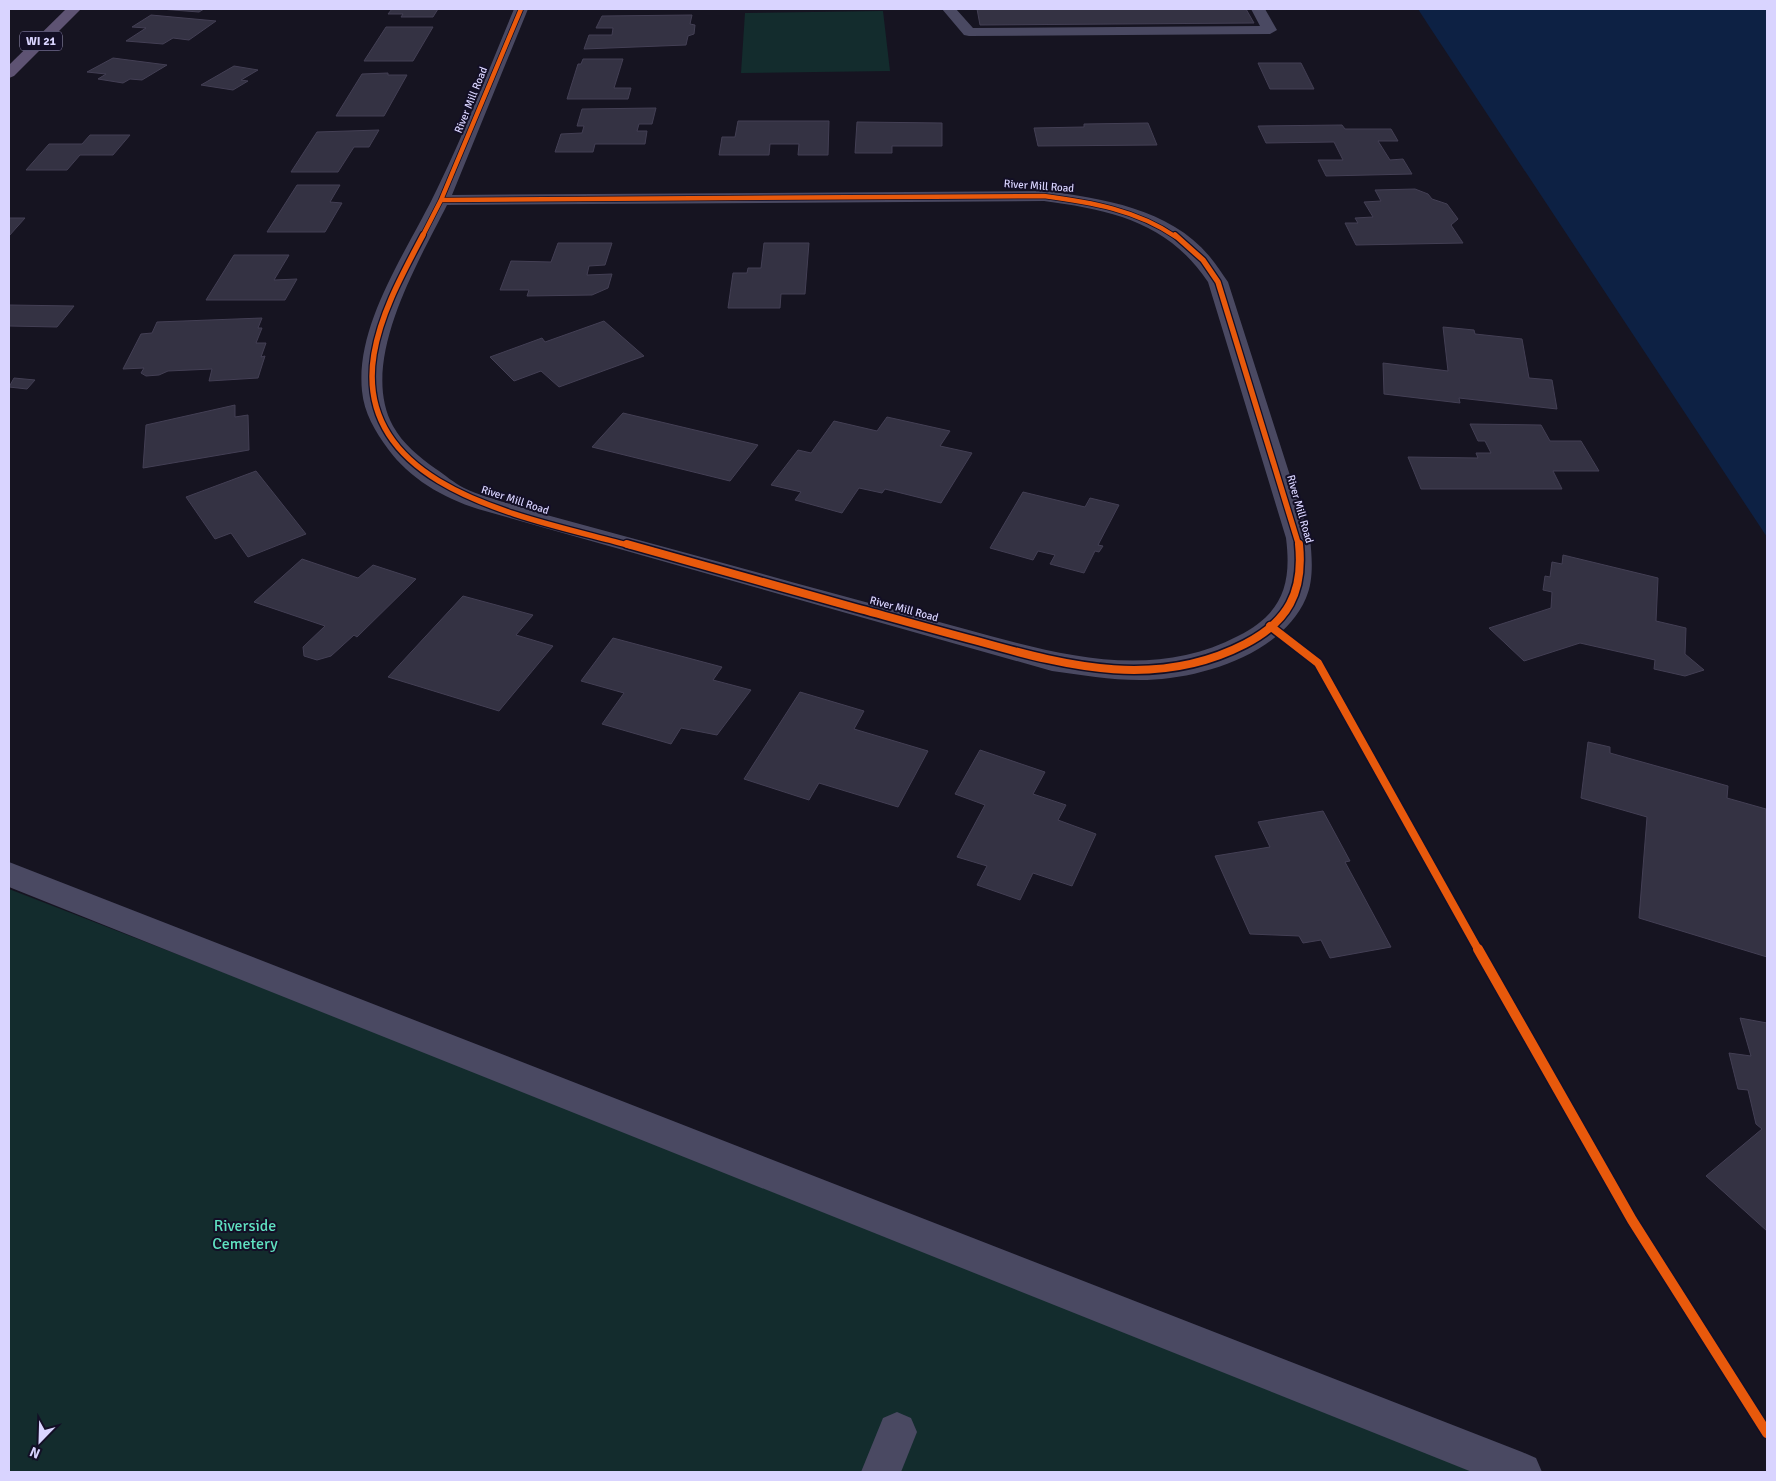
<svg xmlns="http://www.w3.org/2000/svg" width="1776" height="1481" font-family="Signika,sans-serif">
<style>
.green{fill:#132c2d}
.water{fill:#0d2144}
.building{fill:#343243;stroke:#433f54}
.lines{fill:none;stroke-linecap:round;stroke-linejoin:round}
.minor{fill:#4a4962;fill-rule:evenodd}
.major{fill:#5e5373;fill-rule:evenodd}
.cycleway-far3-casing{stroke:#130f26;stroke-width:6}
.cycleway-far2-casing{stroke:#130f26;stroke-width:8}
.cycleway-far1-casing{stroke:#130f26;stroke-width:11}
.cycleway-casing{stroke:#130f26;stroke-width:13}
.cycleway-far3{stroke:#e8590c;stroke-width:4.5}
.cycleway-far2{stroke:#e8590c;stroke-width:5.5}
.cycleway-far1{stroke:#e8590c;stroke-width:8}
.cycleway{stroke:#e8590c;stroke-width:10}
.labels{text-anchor:middle;dominant-baseline:central;stroke-width:4;stroke-linejoin:round;paint-order:stroke}
.far-street-label{font-size:11px;fill:#d9d4ff;stroke:#130f26}
.shield{fill:#130f26;stroke:#9e99be;stroke-width:1}
.shield-label{font-size:12px;font-weight:bold;fill:#d9d4ff}
.near-park-label{font-size:16px;fill:#5fe0c0;stroke:#130f26}
</style>
<rect width="100%" height="100%" fill="#161421"/>
<path class="green" d="M 883,11 L 890,71 L 741,73 L 745,13 Z
M 9,889 L 1514,1472 L 9,1472 Z"/>
<path class="water" d="M 1418,9 L 1767,9 L 1767,537 L 1429,26 Z"/>
<path class="building" d="M 160,9 L 204,9 L 199,12 Z
M 392,9 L 438,9 L 433,17 L 401,17 L 403,14 L 388,14 Z
M 977,9 L 1246,9 L 1254,23 L 980,25 Z
M 151,15 L 216,21 L 189,40 L 173,38 L 163,44 L 126,41 L 146,28 L 132,27 Z
M 692,15 L 690,24 L 695,25 L 694,34 L 688,36 L 686,45 L 584,49 L 589,35 L 612,35 L 613,28 L 596,28 L 602,16 Z
M 386,27 L 433,27 L 413,61 L 364,61 Z
M 113,58 L 167,65 L 142,80 L 130,79 L 123,83 L 98,79 L 106,74 L 87,72 Z
M 583,59 L 623,59 L 614,88 L 631,88 L 628,99 L 567,99 L 578,64 L 581,64 Z
M 1258,63 L 1301,63 L 1314,89 L 1270,89 Z
M 234,66 L 258,70 L 241,80 L 248,81 L 233,90 L 201,85 Z
M 388,73 L 388,75 L 407,75 L 384,116 L 336,116 L 362,74 Z
M 656,108 L 652,124 L 639,124 L 637,131 L 647,131 L 645,144 L 595,144 L 593,152 L 555,152 L 561,134 L 582,133 L 584,126 L 577,126 L 582,109 Z
M 738,121 L 829,121 L 828,155 L 798,155 L 799,144 L 770,144 L 769,155 L 719,155 L 722,137 L 735,137 Z
M 857,122 L 942,123 L 942,146 L 892,146 L 892,153 L 855,153 Z
M 1148,123 L 1157,145 L 1038,146 L 1034,128 L 1084,127 L 1084,124 Z
M 1342,125 L 1345,129 L 1391,129 L 1398,141 L 1378,141 L 1390,160 L 1403,159 L 1412,174 L 1326,176 L 1318,160 L 1343,160 L 1334,142 L 1266,143 L 1258,126 Z
M 379,130 L 369,147 L 354,147 L 338,172 L 291,172 L 317,132 Z
M 90,135 L 130,135 L 113,155 L 80,155 L 67,170 L 26,170 L 49,144 L 82,144 Z
M 297,185 L 340,185 L 330,202 L 342,203 L 325,232 L 267,232 Z
M 1415,189 L 1428,194 L 1432,199 L 1447,204 L 1458,219 L 1451,225 L 1463,243 L 1356,245 L 1345,223 L 1358,223 L 1355,218 L 1373,217 L 1364,202 L 1381,201 L 1375,190 Z
M 9,218 L 25,218 L 9,236 Z
M 558,243 L 612,243 L 605,265 L 589,266 L 587,275 L 612,274 L 608,288 L 592,295 L 527,296 L 529,290 L 500,290 L 511,261 L 551,262 Z
M 764,243 L 809,243 L 805,294 L 781,294 L 780,308 L 728,308 L 733,273 L 747,273 L 748,268 L 761,268 Z
M 234,255 L 289,255 L 274,280 L 297,279 L 285,300 L 206,300 Z
M 9,305 L 74,306 L 57,327 L 9,326 Z
M 262,318 L 258,328 L 262,328 L 256,343 L 266,343 L 261,357 L 265,356 L 258,378 L 209,381 L 212,369 L 168,371 L 159,375 L 146,376 L 141,373 L 144,368 L 123,369 L 141,334 L 152,333 L 157,322 Z
M 604,321 L 644,356 L 559,387 L 541,371 L 514,381 L 490,357 L 542,338 L 545,342 Z
M 1443,327 L 1474,330 L 1475,334 L 1522,339 L 1529,378 L 1552,380 L 1557,409 L 1459,398 L 1460,403 L 1384,394 L 1383,363 L 1448,371 Z
M 14,378 L 35,380 L 27,389 L 9,387 Z
M 235,405 L 235,417 L 248,415 L 249,450 L 143,468 L 146,425 Z
M 623,413 L 758,445 L 730,481 L 592,447 Z
M 887,417 L 950,431 L 940,446 L 972,453 L 941,503 L 885,489 L 882,493 L 859,488 L 842,513 L 795,500 L 801,492 L 771,485 L 798,450 L 811,453 L 834,421 L 877,431 Z
M 1470,424 L 1541,425 L 1550,441 L 1581,441 L 1599,471 L 1553,471 L 1562,489 L 1421,489 L 1408,457 L 1478,458 L 1476,453 L 1491,453 L 1485,441 L 1478,441 Z
M 256,471 L 306,534 L 248,557 L 231,533 L 215,539 L 186,497 Z
M 1023,492 L 1085,507 L 1090,498 L 1119,505 L 1098,545 L 1103,546 L 1099,552 L 1095,551 L 1084,573 L 1050,564 L 1055,555 L 1038,551 L 1033,560 L 990,548 Z
M 1563,555 L 1658,578 L 1656,621 L 1686,628 L 1685,654 L 1704,670 L 1685,676 L 1654,669 L 1655,660 L 1580,643 L 1524,661 L 1489,628 L 1551,608 L 1552,592 L 1543,590 L 1545,576 L 1550,577 L 1552,562 L 1562,564 Z
M 302,559 L 358,578 L 373,565 L 416,579 L 357,637 L 354,635 L 331,656 L 317,660 L 304,656 L 303,647 L 325,626 L 254,602 Z
M 463,596 L 533,615 L 516,635 L 553,646 L 499,711 L 388,677 Z
M 613,638 L 722,667 L 713,680 L 751,690 L 717,735 L 681,728 L 671,744 L 602,724 L 624,693 L 581,681 Z
M 800,692 L 864,711 L 854,729 L 928,751 L 898,807 L 819,783 L 809,800 L 744,779 Z
M 1588,742 L 1610,747 L 1610,753 L 1728,786 L 1727,798 L 1766,809 L 1767,957 L 1639,918 L 1647,817 L 1581,798 Z
M 980,750 L 1045,772 L 1033,794 L 1066,805 L 1058,820 L 1096,834 L 1072,886 L 1033,873 L 1020,900 L 977,885 L 987,866 L 957,857 L 985,805 L 955,794 Z
M 1323,811 L 1350,861 L 1345,862 L 1391,947 L 1330,958 L 1321,940 L 1303,943 L 1299,936 L 1250,934 L 1215,856 L 1270,847 L 1258,822 Z
M 1740,1018 L 1767,1023 L 1767,1231 L 1706,1176 L 1762,1129 L 1756,1124 L 1748,1090 L 1738,1089 L 1729,1053 L 1751,1056 Z"/>
<g class="lines">
<path class="minor" d="M 514,9 L 528,9 L 452,195 L 1044,191 C 1102,198 1171,209 1210,257 C 1217,265 1222,274 1228,282 L 1310,538 C 1312,557 1314,580 1306,598 C 1282,654 1203,678 1147,680 C 1115,681 1083,675 1052,671 L 478,509 C 443,498 409,478 388,449 C 375,431 364,413 362,391 C 355,322 410,247 438,187 C 466,129 489,69 514,9 ZM 1044,201 C 1111,210 1168,222 1208,282 L 1286,538 C 1292,585 1282,614 1238,636 C 1150,682 1055,654 965,629 C 917,616 869,603 821,590 C 724,563 628,537 532,511 C 510,503 485,498 464,488 C 454,483 445,475 436,469 C 419,457 403,444 393,426 C 358,362 418,263 447,205 Z
M 942,9 L 956,9 L 973,28 L 1260,26 L 1251,9 L 1265,9 L 1277,30 L 1270,34 L 969,36 L 964,35 Z
M 9,862 L 1522,1452 L 1536,1458 L 1542,1472 L 1472,1472 L 9,887 Z
M 897,1412 L 911,1418 L 917,1432 L 901,1472 L 861,1472 L 883,1418 Z"/>
<path class="major" d="M 66,9 L 81,9 L 14,76 L 9,78 L 9,65 Z"/>
<g class="cycleway-far3-casing">
<path id="cycleway-far3" d="M 441,200 L 521,9
M 441,200 L 1044,196 C 1090,202 1137,210 1176,237
M 422,237 L 441,200"/>
</g>
<g class="cycleway-far2-casing">
<path id="cycleway-far2" d="M 423,235 C 403,273 381,312 374,354 C 351,492 536,519 631,546
M 1175,235 L 1203,260 L 1218,282 L 1299,546"/>
</g>
<g class="cycleway-far1-casing">
<path id="cycleway-far1" d="M 627,544 C 703,565 779,587 856,608 C 897,619 939,631 981,642 C 1070,667 1158,689 1245,644 C 1288,622 1304,592 1299,544
M 1270,626 L 1318,663 L 1479,951"/>
</g>
<g class="cycleway-casing">
<path id="cycleway" d="M 1478,949 L 1632,1220 L 1767,1433"/>
</g>
<use href="#cycleway-far3" class="cycleway-far3"/>
<use href="#cycleway-far2" class="cycleway-far2"/>
<use href="#cycleway-far1" class="cycleway-far1"/>
<use href="#cycleway" class="cycleway"/>
</g>
<g class="labels">
<g class="far-street-label">
<text transform="translate(471 100) rotate(-68)">River Mill Road</text>
<text transform="translate(1039 186) rotate(4)">River Mill Road</text>
<text transform="translate(515 500) rotate(18)">River Mill Road</text>
<text transform="translate(1300 509) rotate(74)">River Mill Road</text>
<text transform="translate(904 609) rotate(15)">River Mill Road</text>
</g>
<rect class="shield" x="20" y="31.5" width="42" height="19" rx="4"/>
<g class="shield-label">
<text x="41" y="41">WI 21</text>
</g>
<g class="near-park-label">
<text x="245" y="1226">Riverside<tspan x="245" dy="18">Cemetery</tspan></text>
</g>
</g>
<rect width="1776" height="1481" fill="none" stroke="#d9d4ff" stroke-width="20"/>
<g transform="translate(40 1441) rotate(203)" stroke="#130f26" stroke-width="4" paint-order="stroke">
<path d="M0-4L9 19L0 12L-9 19Z" fill="#d9d4ff"/>
<text y="-8" font-size="14" font-weight="bold" text-anchor="middle" fill="#d9d4ff">N</text>
</g>
</svg>
